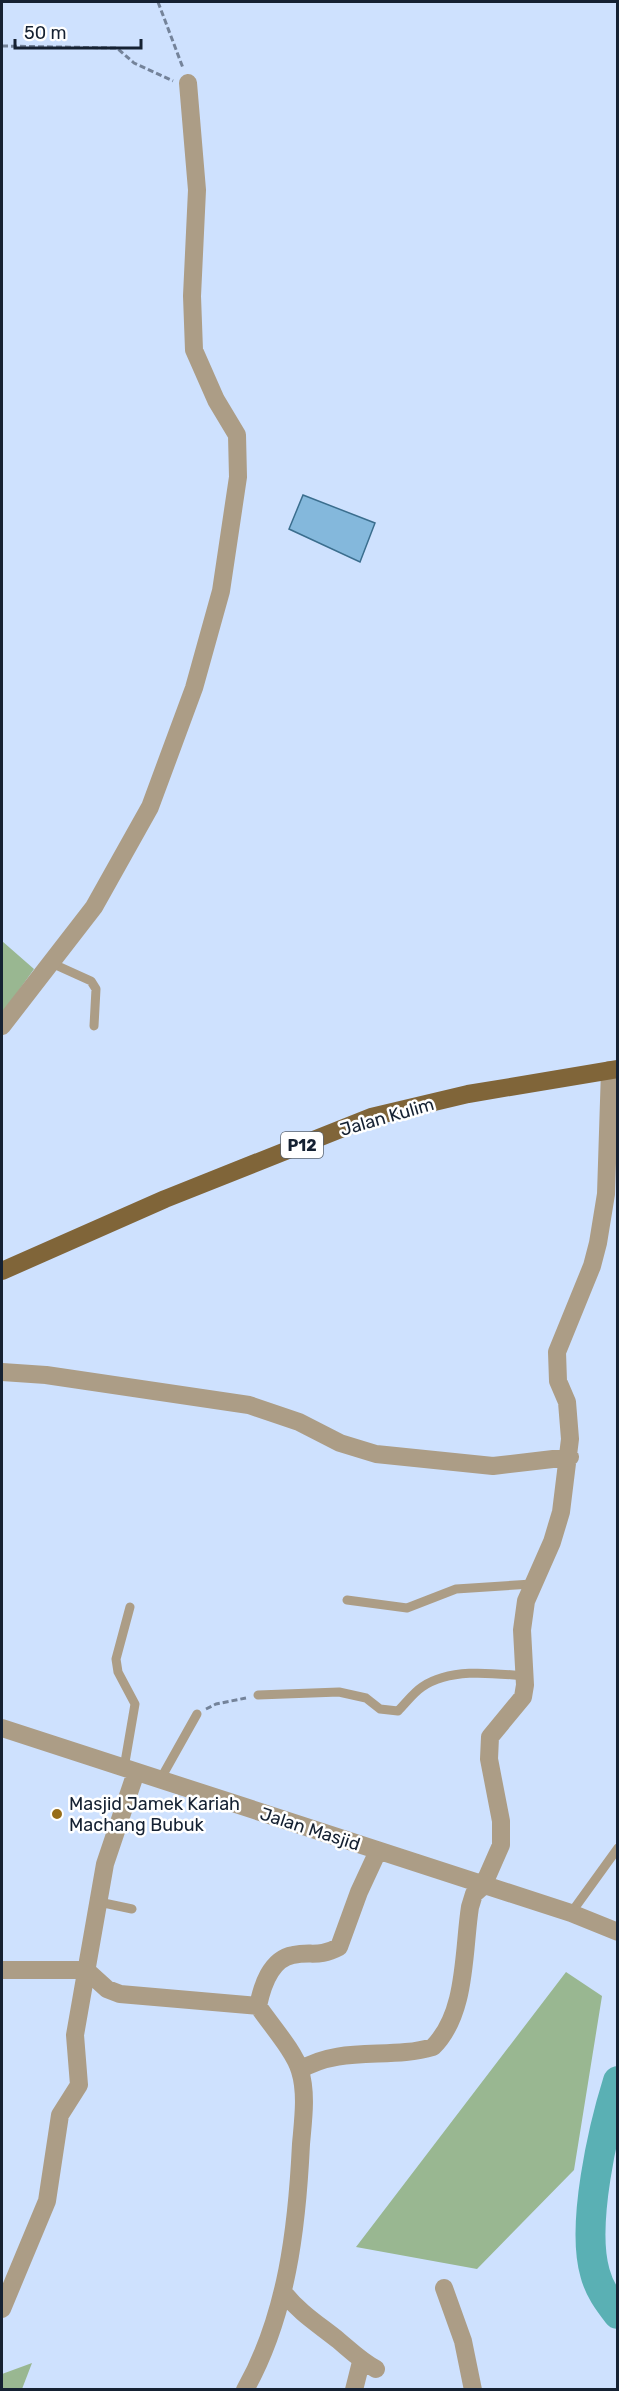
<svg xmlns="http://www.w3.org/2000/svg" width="619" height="2391" font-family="Rubik,sans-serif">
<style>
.green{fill:#99b791}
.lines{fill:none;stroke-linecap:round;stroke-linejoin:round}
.river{stroke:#5ab0b4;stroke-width:30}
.building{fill:#84b8dc;stroke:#3b6e8e;stroke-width:1.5}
.path{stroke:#74839a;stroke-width:3;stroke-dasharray:6 3;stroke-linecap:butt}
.lane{stroke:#ac9d86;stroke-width:9}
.street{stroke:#ac9d86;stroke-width:18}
.primary{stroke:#806539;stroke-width:18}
.poi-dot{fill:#976d19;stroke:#fff;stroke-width:2}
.labels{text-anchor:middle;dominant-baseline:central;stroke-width:5;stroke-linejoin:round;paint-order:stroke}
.shield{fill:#fff;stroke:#5b6470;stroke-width:1.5}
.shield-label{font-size:16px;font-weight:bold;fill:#152132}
.street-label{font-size:18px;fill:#152132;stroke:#fff}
.poi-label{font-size:18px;fill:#152132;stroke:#fff;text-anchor:start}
</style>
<rect width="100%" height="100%" fill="#cee1fe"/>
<path class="green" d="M 2,941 L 34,969 L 2,1014 Z
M 566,1972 L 602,1996 L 574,2170 L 477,2269 L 356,2247 Z
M 32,2363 L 22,2389 L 2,2389 L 2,2374 Z"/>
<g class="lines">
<path class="river" d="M 618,2081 C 603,2129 581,2225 595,2273 C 599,2289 608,2301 618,2314"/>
</g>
<path class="building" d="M 303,495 L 375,523 L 360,562 L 289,529 Z"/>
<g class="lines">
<path class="path" d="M 158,2 L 183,68
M 2,46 L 117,48 L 134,63 L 173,81
M 206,1709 L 216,1704 L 246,1698"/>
<path class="lane" d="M 49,962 L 91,981 L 96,989 L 94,1026
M 347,1600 L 407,1608 L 456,1589 L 532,1584
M 258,1695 L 339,1692 L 366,1698 L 380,1709 L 398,1711 C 406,1703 413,1693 422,1687 C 450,1668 492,1673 524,1676
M 124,1768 L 135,1704 L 118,1672 L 116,1659 L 130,1607
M 160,1780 L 197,1714
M 99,1902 L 132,1909
M 571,1913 L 618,1848"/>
<path class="street" d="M 2,1026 L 94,907 L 150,807 L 194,688 L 221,591 L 238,477 L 237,435 L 216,400 L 194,350 L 192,296 L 197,190 L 188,83
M 2,1372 L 46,1375 L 249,1405 L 299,1422 L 340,1443 L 376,1454 L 493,1466 L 570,1457
M 2,1728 L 571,1913 L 618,1932
M 2,1970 L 86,1970 L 107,1989 L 120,1994 L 258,2006
M 300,2070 C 341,2045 390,2060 433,2047 C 467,2013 463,1952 470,1907 L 474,1894 L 483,1886 L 501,1845 L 501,1821 L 489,1759 L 490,1737 L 523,1697 L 525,1685 L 522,1630 L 526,1601 L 552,1542 L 561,1512 L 570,1439 L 567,1402 L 558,1381 L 557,1352 L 592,1266 L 598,1243 L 606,1194 L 610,1070
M 444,2288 L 463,2341 L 473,2390
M 284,2293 C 300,2313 318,2324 338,2340 C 351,2351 361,2361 376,2369
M 2,2309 L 47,2201 L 60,2115 L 79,2085 L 75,2035 L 105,1864 L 136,1772
M 245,2390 C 287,2315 297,2228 301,2144 C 303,2121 307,2093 300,2071 C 295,2052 270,2024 258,2006 C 262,1987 270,1959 293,1955 C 312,1951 318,1958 339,1947 L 359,1892 L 378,1851
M 354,2390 L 361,2362"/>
<path class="primary" d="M 2,1271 L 165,1199 L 371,1117 L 468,1094 L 618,1069"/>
</g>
<circle class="poi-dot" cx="57" cy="1814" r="6"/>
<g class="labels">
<rect class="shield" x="281" y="1132" width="42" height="26" rx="4.5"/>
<g class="shield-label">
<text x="302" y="1145">P12</text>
</g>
<g class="street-label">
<text transform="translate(387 1117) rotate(-16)">Jalan Kulim</text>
<text transform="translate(310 1829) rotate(18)">Jalan Masjid</text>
</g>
<g class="poi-label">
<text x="69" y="1804">Masjid Jamek Kariah<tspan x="69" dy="21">Machang Bubuk</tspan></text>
</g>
</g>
<rect width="619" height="2391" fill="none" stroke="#152132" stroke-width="6"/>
<path d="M15 39v9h126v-9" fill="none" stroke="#152132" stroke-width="3"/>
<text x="24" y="39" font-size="18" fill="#152132" stroke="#ffffff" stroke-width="4.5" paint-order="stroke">50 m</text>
</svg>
